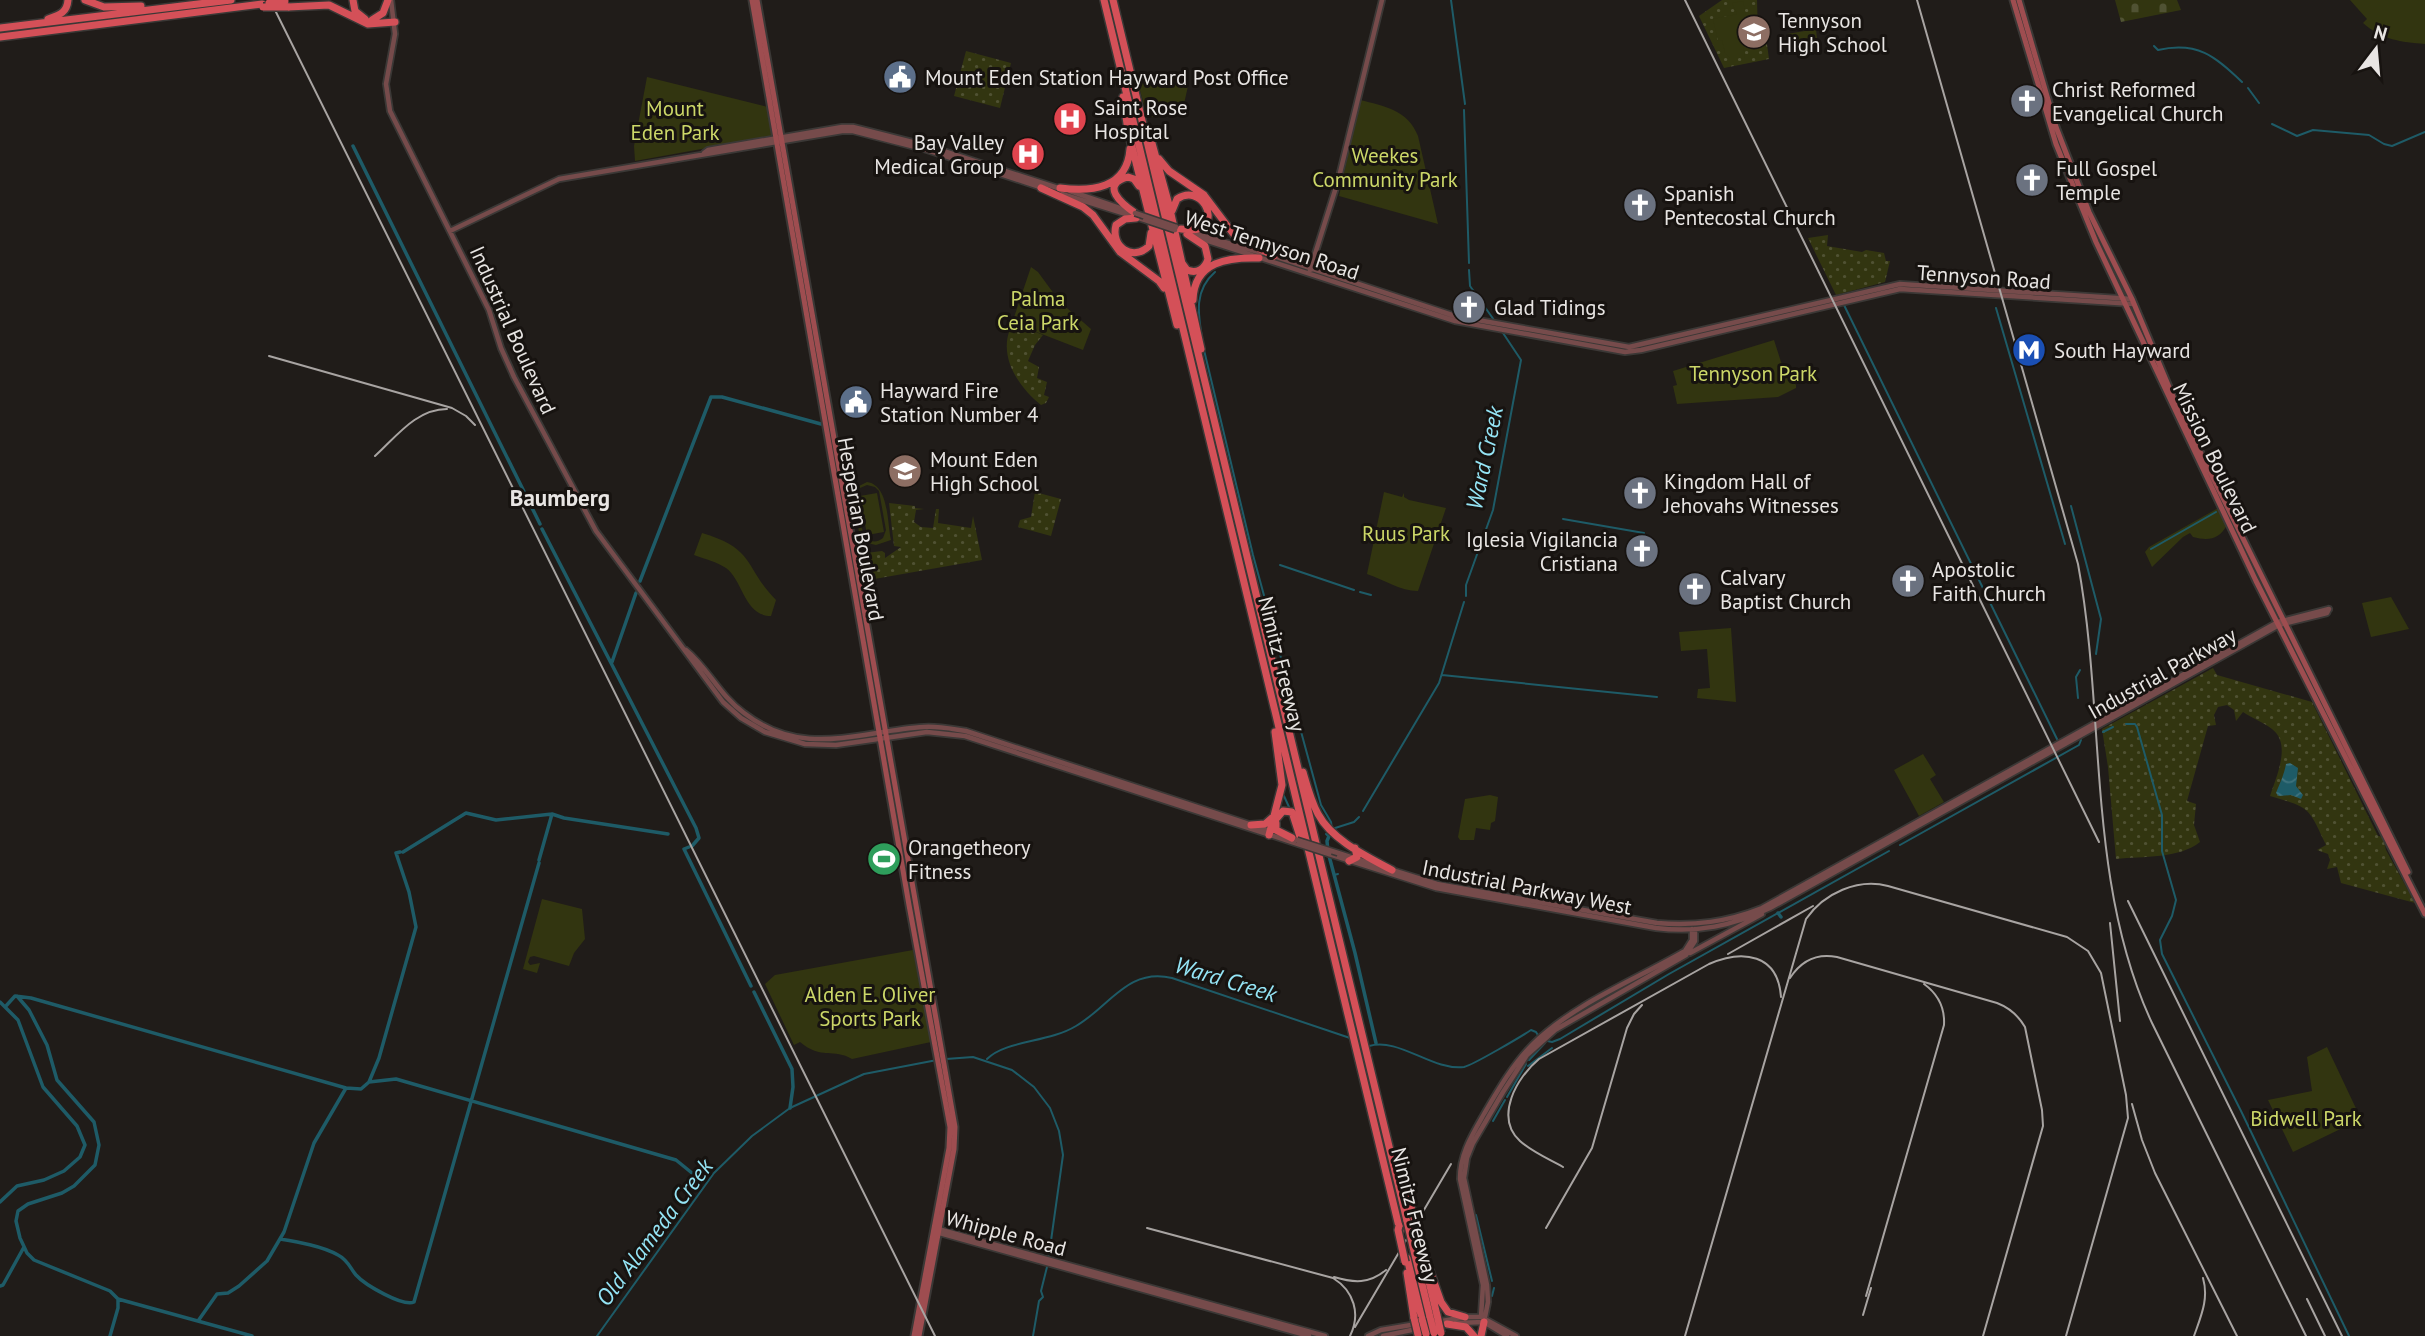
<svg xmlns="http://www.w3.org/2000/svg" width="2425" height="1336" font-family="'PT Sans',sans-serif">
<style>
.grass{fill:url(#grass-dots)}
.cemetery{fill:url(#cemetery-stones)}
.green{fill:#323510;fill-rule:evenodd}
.water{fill:url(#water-waves)}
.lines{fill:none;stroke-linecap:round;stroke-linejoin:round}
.stream{stroke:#1e5b67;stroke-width:2}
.canal{stroke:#1e5b67;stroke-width:3.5}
.secondary-casing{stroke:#3b3836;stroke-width:8}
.primary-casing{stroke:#3b3836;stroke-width:9}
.highway-casing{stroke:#3b3836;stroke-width:10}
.secondary{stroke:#764b4b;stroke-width:4.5}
.primary{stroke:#9e4d50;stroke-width:5}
.highway{stroke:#d45058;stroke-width:7}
.rail{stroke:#a8a4a2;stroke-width:2}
.secondary-bridge-casing{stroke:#3b3836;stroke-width:8;stroke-linecap:butt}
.highway-bridge-casing{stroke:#3b3836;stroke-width:10;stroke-linecap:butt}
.secondary-bridge{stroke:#764b4b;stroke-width:4.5}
.highway-bridge{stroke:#d45058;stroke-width:7}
.labels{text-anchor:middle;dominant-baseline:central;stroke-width:6;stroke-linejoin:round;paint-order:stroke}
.poi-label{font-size:21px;fill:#e8e5e3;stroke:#171310;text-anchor:start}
.park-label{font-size:21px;fill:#ccd768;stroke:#171310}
.street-label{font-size:21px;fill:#e8e5e3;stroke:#171310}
.water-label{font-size:23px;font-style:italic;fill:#95e5f6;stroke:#171310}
.neighbourhood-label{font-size:23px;font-weight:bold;fill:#e8e5e3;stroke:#171310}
</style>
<defs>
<pattern id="grass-dots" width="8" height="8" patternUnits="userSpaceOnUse" patternTransform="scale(1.75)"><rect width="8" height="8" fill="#323510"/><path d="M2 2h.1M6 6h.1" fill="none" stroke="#505233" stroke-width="1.8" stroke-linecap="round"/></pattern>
<pattern id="cemetery-stones" width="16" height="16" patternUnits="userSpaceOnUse" patternTransform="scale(1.75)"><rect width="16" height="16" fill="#323510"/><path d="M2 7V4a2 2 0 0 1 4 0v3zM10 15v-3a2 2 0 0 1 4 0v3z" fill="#505233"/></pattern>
<pattern id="water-waves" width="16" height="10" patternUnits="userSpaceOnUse" patternTransform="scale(1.75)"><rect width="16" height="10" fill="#1e5b67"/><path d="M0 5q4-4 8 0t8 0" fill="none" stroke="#3f727d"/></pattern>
</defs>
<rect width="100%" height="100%" fill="#201c19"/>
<path class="grass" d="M 1722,0 L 1757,0 L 1758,37 L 1766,37 L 1769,59 L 1724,68 L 1699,16 Z
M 966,51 L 1011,63 L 1000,108 L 954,96 Z
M 1828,235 L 1827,246 L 1862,252 L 1866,250 L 1884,253 L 1886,261 L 1890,261 L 1885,282 L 1836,295 L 1808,238 Z
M 1021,326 L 1043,335 L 1035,345 L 1028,361 L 1039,367 L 1037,378 L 1047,382 L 1044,395 L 1049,397 L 1046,403 L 1041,405 C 1020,388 1000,360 1009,332 L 1016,334 Z
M 1035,492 L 1061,499 L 1051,536 L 1018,527 L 1020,520 L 1031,517 Z
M 889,503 L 915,506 L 915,508 L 924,509 L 916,510 L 914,522 L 921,527 L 933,528 L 936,509 L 939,509 L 938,523 L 971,528 L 973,516 L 982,560 L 863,581 L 858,554 L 882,551 L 885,553 L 885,558 L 901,547 L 894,546 Z
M 2213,668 L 2217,675 L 2312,702 L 2378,836 L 2383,837 L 2386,850 L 2415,903 L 2341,883 L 2337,867 L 2327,869 L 2330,860 L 2328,854 L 2317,850 L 2326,845 C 2308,807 2311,808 2270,796 C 2276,777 2292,744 2272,729 C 2263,722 2252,718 2243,712 L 2236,721 L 2234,710 L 2227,705 L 2218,707 L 2214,715 L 2216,725 L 2208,726 L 2187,801 L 2196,804 L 2194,825 L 2200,842 C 2179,859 2143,856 2116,859 L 2108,767 L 2102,729 Z"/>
<path class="cemetery" d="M 2115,0 L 2177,0 L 2181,10 L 2121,22 Z"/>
<path class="green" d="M 2350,0 L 2425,0 L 2425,44 C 2401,42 2382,40 2363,23 L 2367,19 Z
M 1743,1 L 1750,34 L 1735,38 L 1743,43 L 1745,58 L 1730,58 L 1725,53 L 1722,40 L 1718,41 L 1713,19 L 1737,14 L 1732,3 Z
M 1816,29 L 1818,48 L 1789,54 L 1787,34 Z
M 1135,72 L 1188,86 L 1182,113 L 1161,115 L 1158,118 L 1147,116 Z
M 647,77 L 768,107 L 773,136 L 635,161 L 634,146 Z
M 1360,100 C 1384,106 1408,110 1418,136 L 1438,224 L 1339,196 Z
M 1031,267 L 1038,272 L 1060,302 L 1091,329 L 1083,350 L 1021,326 L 1016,334 L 1009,332 Z
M 1774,340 L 1781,362 L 1796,385 L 1796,388 L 1778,397 L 1677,404 L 1673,386 L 1677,385 L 1673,371 Z
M 867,482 C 889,485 887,522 891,540 L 876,545 L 867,543 L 866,549 L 862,549 L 851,487 L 857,487 ZM 867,485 L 875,487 L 879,491 L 886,530 L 883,538 C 860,556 854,500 860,488 Z
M 1384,492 L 1402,497 L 1404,493 L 1404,497 L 1409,500 L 1446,508 L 1418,591 C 1400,591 1385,580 1367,574 Z
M 877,493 L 884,532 L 867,535 L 860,496 Z
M 2220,507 L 2227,525 C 2219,540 2208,541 2193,537 L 2190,533 L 2183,537 L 2152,567 L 2145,552 L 2149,547 Z
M 702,533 C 756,549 743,566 776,600 L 771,616 C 744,616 743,580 726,568 C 717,562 705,559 694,555 Z
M 2391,597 L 2409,629 L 2371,637 L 2362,603 Z
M 1731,628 L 1736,702 L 1697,698 L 1698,689 L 1710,688 L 1707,649 L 1681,651 L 1679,632 Z
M 1923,754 L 1936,775 L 1930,779 L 1944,802 L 1919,816 L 1894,770 Z
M 1490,795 L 1498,797 L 1495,821 L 1491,823 L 1490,830 L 1476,828 L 1474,840 L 1460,840 L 1458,837 L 1465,799 Z
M 542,899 L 582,909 L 585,939 L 574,953 L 569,966 L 534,956 L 530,957 L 528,962 L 530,965 L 540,963 L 537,973 L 523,969 Z
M 913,950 L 931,1042 L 852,1059 C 834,1048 821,1060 800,1042 L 794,1045 L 765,984 L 775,975 Z
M 2327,1047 L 2361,1119 L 2293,1152 L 2268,1100 L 2312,1091 L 2307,1057 Z"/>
<path class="water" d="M 2290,763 L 2298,768 L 2296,786 L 2303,795 L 2301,799 L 2291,795 L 2279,796 L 2276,793 C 2280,783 2284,775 2286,764 Z"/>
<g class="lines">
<path class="stream" d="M 1451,0 L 1465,104
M 2154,46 L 2158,50 C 2197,41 2215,56 2242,82
M 2248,88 L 2259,103
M 1464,110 L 1469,263
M 2272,124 L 2297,136 L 2313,130 L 2369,135 L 2384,144 L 2392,146 L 2425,132
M 1469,270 L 1470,286 L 1494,320
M 1844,305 L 2057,739
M 1996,308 L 2065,544
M 1203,344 C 1199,318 1192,292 1215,272
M 1204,350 L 1253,555 L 1321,805 L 1331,822 L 1332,829 L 1354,822 L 1359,817
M 2071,506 L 2101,619 L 2096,654
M 1563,519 L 1644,533
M 2151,549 L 2216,512
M 1280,565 L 1354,590
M 1360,592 L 1371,595
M 1466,596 L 1466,585 L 1493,510 L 1521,360 L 1503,333
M 1442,675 L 1657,697
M 2078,698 L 2076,677 L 2080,670
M 2126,724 L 2135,724 L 2137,727 L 2162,815 L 2162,851 L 2176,900 L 2172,916 L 2160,940 L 2162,954 L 2241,1111 L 2349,1336
M 2103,732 L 2113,727
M 1273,744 L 1278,781
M 1284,796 L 1289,807
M 1363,811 L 1439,683 L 1464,602
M 1326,834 L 1328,836
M 1900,845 L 2079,745 L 2081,740
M 1334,875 L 1338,874
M 1543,1040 L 1552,1042 L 1560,1039 L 1669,974 L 1889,851
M 1369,1046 C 1399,1037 1432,1071 1464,1067 C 1473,1065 1522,1036 1531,1030 L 1536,1032 L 1539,1037
M 946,1059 L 973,1057 L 1012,1070 L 1034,1087 L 1050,1108 L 1059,1131 L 1063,1155 L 1049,1255
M 987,1059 C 1006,1040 1048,1043 1076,1026 C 1109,1007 1128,967 1172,978 L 1350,1038
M 1529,1060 L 1545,1043
M 1528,1066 L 1552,1048
M 1507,1097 L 1526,1064
M 1493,1121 L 1505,1100
M 1476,1215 L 1492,1281
M 1492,1296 L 1494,1288
M 597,1336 L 714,1173 L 752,1136 L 790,1108 L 864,1074 L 937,1060
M 1033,1336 L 1039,1301 L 1043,1297 L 1041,1291 L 1047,1267"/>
<path class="canal" d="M 353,146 L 540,524
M 542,529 L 696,828 L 699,838 L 692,846
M 640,581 L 711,397 L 722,397 L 821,424
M 612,662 L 636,593
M 1331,831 L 1327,841 L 1328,852 L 1355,953 L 1376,1043
M 689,847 L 684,849 L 751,986
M 403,852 L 466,813 L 496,820 L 552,814 L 564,818 L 668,834
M 539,860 L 552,814
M 1778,913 L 1781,917
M 754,992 L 792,1069 L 793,1087 L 790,1108
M 17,996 L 29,1010 L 47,1045 L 57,1080 L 94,1122 L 99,1145 L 95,1165 L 74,1186 L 62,1193 L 28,1204 L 18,1211 L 16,1221 L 20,1238 L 27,1253 L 34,1260 L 110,1291 L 118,1299 L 252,1336
M 0,1002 L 18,1020 L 43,1087 L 77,1126 L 85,1145 L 80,1157 L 64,1171 L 44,1180 L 17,1186 L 0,1202
M 5,1007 L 15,996 L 31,998 L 346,1088 L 361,1089 L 369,1082 L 379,1058 L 416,927 L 409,892 L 396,853 L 400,852
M 369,1082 L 396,1079 L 676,1160 L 692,1173
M 280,1239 C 298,1242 322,1246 338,1255 C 348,1260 350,1268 356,1275 C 365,1285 403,1307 414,1302 L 539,863
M 0,1286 L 3,1285 L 24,1247
M 198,1321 L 217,1294 L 228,1293 L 239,1286 L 267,1261 L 284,1232 L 314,1143 L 346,1088
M 110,1336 L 118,1308 L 118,1299"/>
<g class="secondary-casing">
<path id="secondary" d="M 391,0 L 395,34 L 386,84 L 390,111 L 489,310 L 501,348 L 514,377 L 596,531 L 723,702 L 741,718 L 765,732 L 805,744 L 836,745 L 927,732 L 965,736 L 1298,844
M 704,153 L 708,150 L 842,127 L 853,127 L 928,146 L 1061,189
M 1070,191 L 1131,212
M 1062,194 L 1145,220
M 450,231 L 559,179 L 842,131 L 853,131 L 927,150 L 1040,187
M 1190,232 L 1262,253
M 1196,237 L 1455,321 L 1625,352 L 1641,350 L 1900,289 L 2134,304
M 1274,256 L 1455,316 L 1629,347 L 1900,284 L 2132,299
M 1310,270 L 1338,181 L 1382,0
M 686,650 C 708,668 720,696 744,713 C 804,759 858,731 924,727 C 938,726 952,729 966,731 L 1270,831
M 1338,853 L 1381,867
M 1329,854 L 1436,888 L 1656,928 C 1698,933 1732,926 1770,908 L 2279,625 L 2327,613 L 2329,609
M 1392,870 L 1437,884 L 1657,923 C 1695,926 1727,922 1762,908 L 2278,622 L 2329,609
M 1690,953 L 1762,914
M 938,1229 L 1325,1336
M 936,1232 L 1309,1336
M 1481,1317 L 1483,1285 L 1460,1179 C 1460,1154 1472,1135 1484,1114 C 1498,1090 1513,1064 1533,1044 C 1575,1003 1635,980 1685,951 L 1692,940 L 1692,929
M 1436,1322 L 1465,1317 L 1481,1317 L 1516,1336
M 1484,1322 L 1488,1302 L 1487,1285 L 1464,1178 L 1467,1158 L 1473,1143 L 1503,1092 L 1527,1055 L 1555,1030 L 1686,955 L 1695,941 L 1695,929
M 1456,1323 L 1484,1322 L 1507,1336
M 1368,1336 L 1381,1330 L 1417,1324
M 1383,1336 L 1426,1327"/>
</g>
<g class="primary-casing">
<path id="primary" d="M 752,0 L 909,905 L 950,1127 L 949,1148 L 914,1336
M 757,0 L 955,1127 L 954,1149 L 919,1336
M 2013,0 L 2056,144 L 2096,242 L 2256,581 L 2425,914
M 2019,0 L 2056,127 L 2089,212 L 2132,299 L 2174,399 L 2408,872"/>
</g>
<g class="highway-casing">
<path id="highway" d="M 85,0 L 104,7 L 141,6
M 353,0 L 355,11 L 365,19
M 1104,0 L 1400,1231
M 1113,0 L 1407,1221
M 288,7 L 329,5 L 368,24 L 395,22
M 48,19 C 59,15 67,13 68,0
M 372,20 L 383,13 L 388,0
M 0,28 L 231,0
M 0,37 L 262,4
M 1123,97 L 1129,137
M 1129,135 L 1177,325
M 1150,136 L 1169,205 L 1201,349
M 1159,159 L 1169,171 L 1204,195 L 1235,236 L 1274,256
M 1041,188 L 1083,207 L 1093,215 L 1120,252 L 1159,281 L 1164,288
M 1060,188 C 1091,192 1127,189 1130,149
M 1172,211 L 1177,199 C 1201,183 1221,221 1198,229 C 1193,231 1186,229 1181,229
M 1135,213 C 1122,204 1099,185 1128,177 L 1134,179 L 1139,186
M 1136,218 L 1125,219 L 1116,225 C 1110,247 1133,262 1149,246 L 1151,233
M 1182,263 L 1187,270 C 1197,274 1205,269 1208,259 L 1205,246 L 1187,234
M 1193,300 C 1194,261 1229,257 1259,258
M 1303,772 C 1307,786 1311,801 1318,814 C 1332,840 1366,856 1392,870
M 1277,818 L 1283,811 L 1292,812 L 1301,840
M 1276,823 L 1276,830 L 1292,838
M 1251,825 L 1265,824 L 1274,816
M 1269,835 L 1282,785 L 1275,732
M 1349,861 L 1357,857 L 1355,848
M 1403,1184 L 1413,1213
M 1419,1240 L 1441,1302 L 1448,1312 L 1465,1317
M 1413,1247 L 1430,1317
M 1407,1258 L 1422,1319
M 1407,1273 L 1414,1318
M 1428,1278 L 1437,1315
M 1447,1324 L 1466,1327 L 1474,1336
M 1481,1336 L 1484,1322"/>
</g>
<use href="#secondary" class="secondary"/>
<use href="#primary" class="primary"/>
<use href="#highway" class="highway"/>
<path class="rail" d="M 270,0 L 935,1336
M 1685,0 L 2099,842
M 1917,0 L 2078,564 C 2106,714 2086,882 2152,1023 L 2306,1336
M 269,356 L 452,408 L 466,416 L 475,425
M 375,456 C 396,437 416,409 447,409
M 2128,901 L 2342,1336
M 2110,923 L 2120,1021
M 1728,954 L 1813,906
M 1790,978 C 1801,961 1817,953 1837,957 L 1997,1003 C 2010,1008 2018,1015 2025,1027 L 2042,1110 L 2043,1126 L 1983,1336
M 2132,1104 L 2142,1140 L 2155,1173 L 2237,1336
M 1563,1167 C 1549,1159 1532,1152 1520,1141 C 1494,1117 1517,1077 1539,1059 L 1709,964 C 1743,949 1778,954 1781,997
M 1147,1228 L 1333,1278 C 1354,1291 1361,1314 1350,1336
M 1546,1228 L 1592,1148 L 1627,1028 L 1634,1014 L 1642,1005
M 1334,1277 C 1354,1283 1369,1284 1386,1270
M 1866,1296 L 1944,1025 C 1945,1007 1938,994 1924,984
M 2307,1299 L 2325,1336
M 1863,1315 L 1871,1288
M 1355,1327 L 1451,1164
M 1685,1336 L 1806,919 C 1824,893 1858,878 1888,886 L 2067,937 L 2088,951 L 2101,973 L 2126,1095 L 2128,1118 L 2066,1336
M 2194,1336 C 2201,1316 2209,1299 2203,1278"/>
<g class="secondary-bridge-casing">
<path id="secondary-bridge" d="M 1135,213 L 1176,227
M 1145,220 L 1175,230
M 1297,840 L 1338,853
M 1298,844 L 1329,854"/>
</g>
<g class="highway-bridge-casing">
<path id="highway-bridge" d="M 269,3 L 285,1
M 263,7 L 288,7
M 1413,1213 L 1419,1240
M 1407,1221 L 1413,1247
M 1399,1226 L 1398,1230 L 1405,1262
M 1437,1315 L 1441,1333
M 1430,1317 L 1434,1333
M 1414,1318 L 1418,1335
M 1422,1319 L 1426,1334"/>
</g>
<use href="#secondary-bridge" class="secondary-bridge"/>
<use href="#highway-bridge" class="highway-bridge"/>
</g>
<defs>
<g id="school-disc" transform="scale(1.75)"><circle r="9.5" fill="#8d6e63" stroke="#171310"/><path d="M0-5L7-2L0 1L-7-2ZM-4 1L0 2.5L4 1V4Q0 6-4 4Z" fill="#fff"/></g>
<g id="civic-disc" transform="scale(1.75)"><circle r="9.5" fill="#5c6f8a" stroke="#171310"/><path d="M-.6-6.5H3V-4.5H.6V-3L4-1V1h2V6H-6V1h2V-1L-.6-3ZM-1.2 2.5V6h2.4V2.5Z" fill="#fff"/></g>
<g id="church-disc" transform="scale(1.75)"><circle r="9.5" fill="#6b7280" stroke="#171310"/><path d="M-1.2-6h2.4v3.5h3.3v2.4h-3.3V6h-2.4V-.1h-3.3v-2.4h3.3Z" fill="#fff"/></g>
<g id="hospital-disc" transform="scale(1.75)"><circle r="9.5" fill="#e0444e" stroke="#171310"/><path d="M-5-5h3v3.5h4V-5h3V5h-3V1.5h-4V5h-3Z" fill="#fff"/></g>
<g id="metro-disc" transform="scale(1.75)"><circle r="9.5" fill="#1a4fb4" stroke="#171310"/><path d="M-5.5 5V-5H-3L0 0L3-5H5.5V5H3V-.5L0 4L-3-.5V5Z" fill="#fff"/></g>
<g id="stadium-disc" transform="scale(1.75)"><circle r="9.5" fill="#2e9e5b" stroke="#171310"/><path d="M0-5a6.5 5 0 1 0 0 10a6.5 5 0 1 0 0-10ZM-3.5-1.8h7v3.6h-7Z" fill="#fff"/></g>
</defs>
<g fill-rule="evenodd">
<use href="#school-disc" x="1754" y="32"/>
<use href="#civic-disc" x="900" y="77"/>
<use href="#church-disc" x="2027" y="101"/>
<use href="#hospital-disc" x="1070" y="119"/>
<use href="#hospital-disc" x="1028" y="154"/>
<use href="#church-disc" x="2032" y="180"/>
<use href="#church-disc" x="1640" y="205"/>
<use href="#church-disc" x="1469" y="307"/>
<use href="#metro-disc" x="2029" y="350"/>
<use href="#civic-disc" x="856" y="402"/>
<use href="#school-disc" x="905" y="471"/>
<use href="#church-disc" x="1640" y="493"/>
<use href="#church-disc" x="1642" y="551"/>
<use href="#church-disc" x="1908" y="581"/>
<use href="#church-disc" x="1695" y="589"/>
<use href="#stadium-disc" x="884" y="859"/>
</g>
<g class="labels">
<g class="poi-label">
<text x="1778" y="20">Tennyson<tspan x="1778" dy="24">High School</tspan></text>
<text x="925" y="77">Mount Eden Station Hayward Post Office</text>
<text x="2052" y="89">Christ Reformed<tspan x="2052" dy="24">Evangelical Church</tspan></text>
<text x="1094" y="107">Saint Rose<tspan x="1094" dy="24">Hospital</tspan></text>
<text x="1004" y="142" text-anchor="end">Bay Valley<tspan x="1004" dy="24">Medical Group</tspan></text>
<text x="2056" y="168">Full Gospel<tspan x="2056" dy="24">Temple</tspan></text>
<text x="1664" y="193">Spanish<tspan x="1664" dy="24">Pentecostal Church</tspan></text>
<text x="1494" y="307">Glad Tidings</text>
<text x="2054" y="350">South Hayward</text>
<text x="880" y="390">Hayward Fire<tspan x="880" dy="24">Station Number 4</tspan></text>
<text x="930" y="459">Mount Eden<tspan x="930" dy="24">High School</tspan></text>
<text x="1664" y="481">Kingdom Hall of<tspan x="1664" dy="24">Jehovahs Witnesses</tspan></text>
<text x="1618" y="539" text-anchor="end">Iglesia Vigilancia<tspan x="1618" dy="24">Cristiana</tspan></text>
<text x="1932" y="569">Apostolic<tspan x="1932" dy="24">Faith Church</tspan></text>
<text x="1720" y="577">Calvary<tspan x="1720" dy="24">Baptist Church</tspan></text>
<text x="908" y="847">Orangetheory<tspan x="908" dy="24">Fitness</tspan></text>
</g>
<g class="park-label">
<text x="675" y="108">Mount<tspan x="675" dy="24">Eden Park</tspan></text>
<text x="1385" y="155">Weekes<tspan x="1385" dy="24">Community Park</tspan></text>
<text x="1038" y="298">Palma<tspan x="1038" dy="24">Ceia Park</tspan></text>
<text x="1753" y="373">Tennyson Park</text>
<text x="1406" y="533">Ruus Park</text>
<text x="870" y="994">Alden E. Oliver<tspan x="870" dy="24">Sports Park</tspan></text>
<text x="2306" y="1118">Bidwell Park</text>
</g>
<g class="street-label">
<text transform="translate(1272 245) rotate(18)">West Tennyson Road</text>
<text transform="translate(1984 277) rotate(4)">Tennyson Road</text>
<text transform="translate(513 330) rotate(66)">Industrial Boulevard</text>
<text transform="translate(2215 458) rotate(64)">Mission Boulevard</text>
<text transform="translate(861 529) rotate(80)">Hesperian Boulevard</text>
<text transform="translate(1282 664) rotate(76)">Nimitz Freeway</text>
<text transform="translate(2162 673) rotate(-29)">Industrial Parkway</text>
<text transform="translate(1527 887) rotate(11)">Industrial Parkway West</text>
<text transform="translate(1415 1215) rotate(76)">Nimitz Freeway</text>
<text transform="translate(1006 1233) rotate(15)">Whipple Road</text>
</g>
<g class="water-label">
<text transform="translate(1484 458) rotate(-78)">Ward Creek</text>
<text transform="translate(1226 979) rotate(17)">Ward Creek</text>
<text transform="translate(654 1232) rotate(-53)">Old Alameda Creek</text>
</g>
<g class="neighbourhood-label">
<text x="560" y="497">Baumberg</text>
</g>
</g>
<g transform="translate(2376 49) rotate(16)" stroke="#171310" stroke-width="5" paint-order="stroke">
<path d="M0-5L12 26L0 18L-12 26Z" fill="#e8e5e3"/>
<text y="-10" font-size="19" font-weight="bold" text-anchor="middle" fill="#e8e5e3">N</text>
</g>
</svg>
